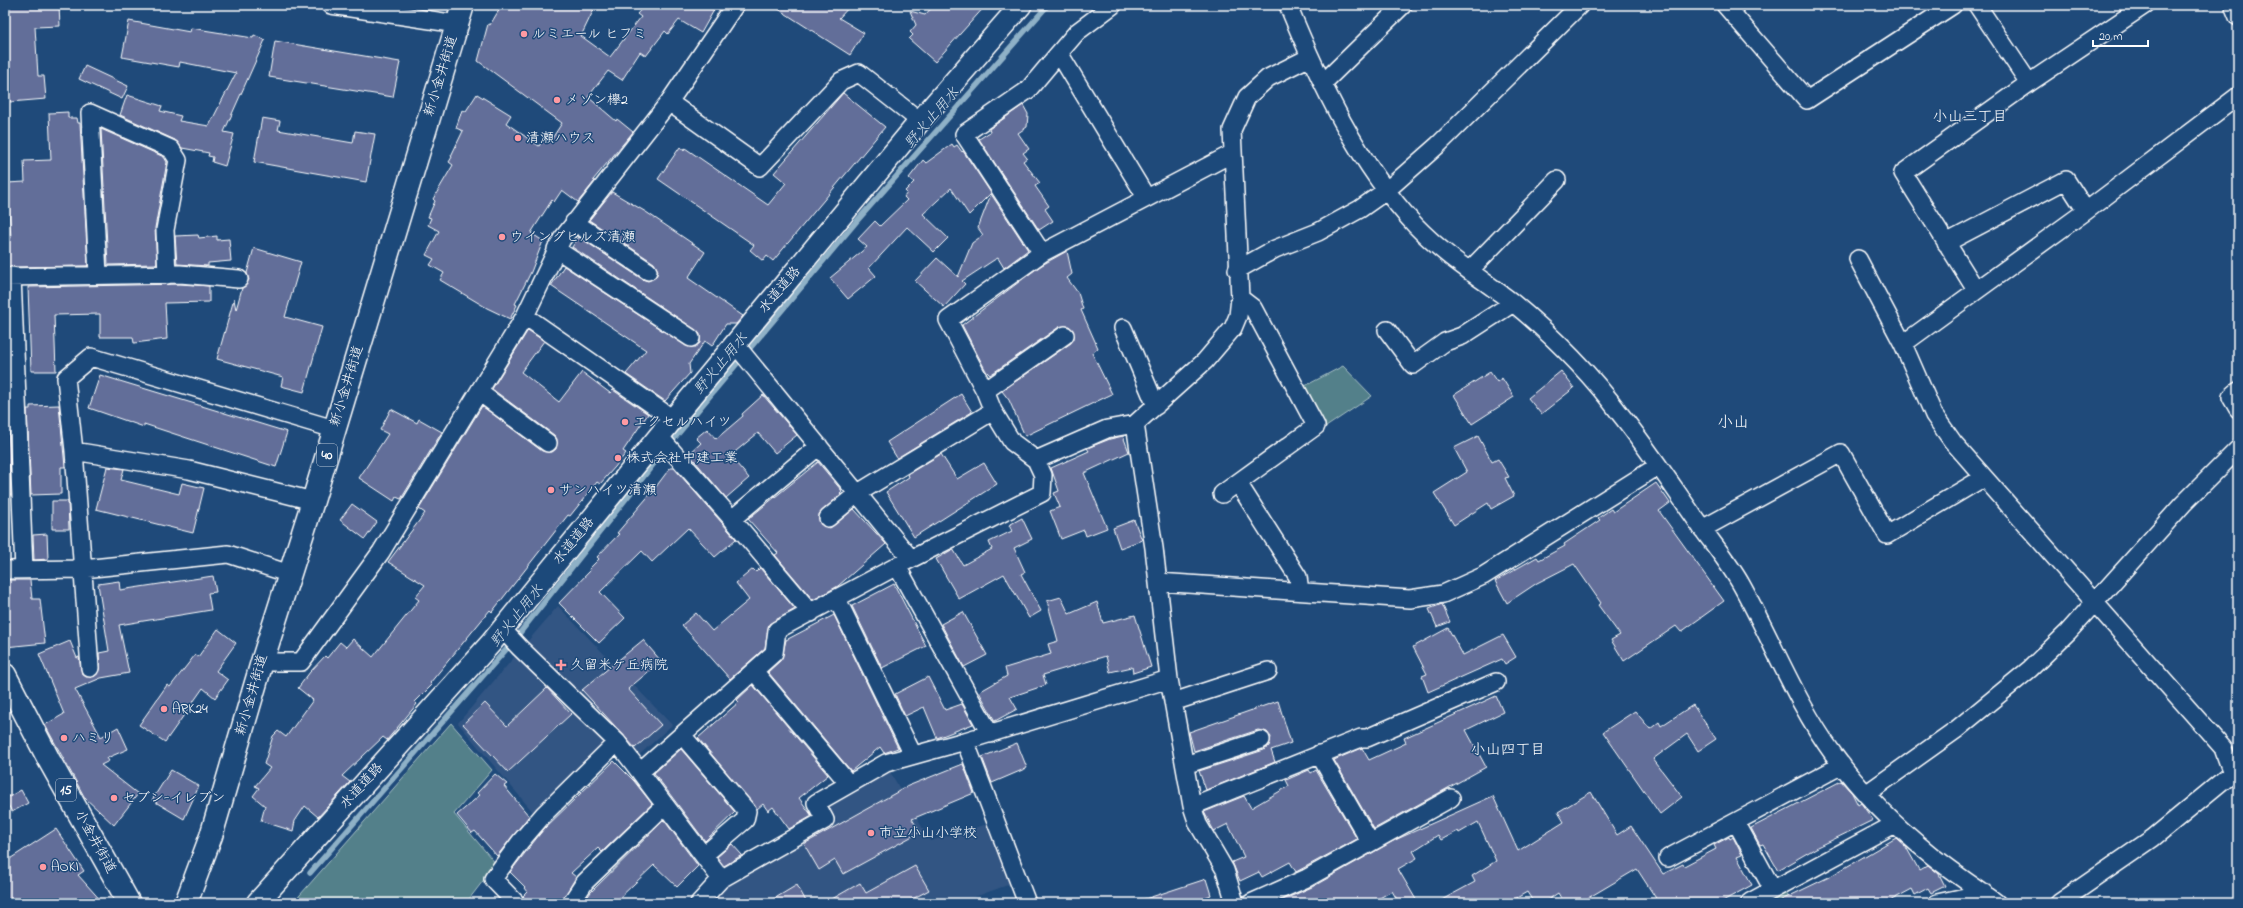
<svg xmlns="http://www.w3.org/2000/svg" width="2243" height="908" font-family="'Indie Flower','Klee One',sans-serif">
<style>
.built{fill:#335583}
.green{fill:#52808a;stroke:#a8c0c4}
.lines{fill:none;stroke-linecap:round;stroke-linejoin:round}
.stream{stroke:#8fb1c7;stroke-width:5.5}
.building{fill:#626e99;stroke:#fff}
.minor-casing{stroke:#fff;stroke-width:20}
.tertiary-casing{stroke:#fff;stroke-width:24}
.primary-casing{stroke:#fff;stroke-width:25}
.minor{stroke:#1f4a7a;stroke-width:17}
.tertiary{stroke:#1f4a7a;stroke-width:21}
.primary{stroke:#1f4a7a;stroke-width:22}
.poi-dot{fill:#ff9aa2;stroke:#1f4a7a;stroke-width:1.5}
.labels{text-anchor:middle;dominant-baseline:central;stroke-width:3;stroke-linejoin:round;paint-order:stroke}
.shield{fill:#1f4a7a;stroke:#bcc9d7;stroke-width:1}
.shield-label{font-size:13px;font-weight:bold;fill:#fff}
.poi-label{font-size:14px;fill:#fff;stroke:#1f4a7a;text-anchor:start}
.street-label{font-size:14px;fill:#fff;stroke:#1f4a7a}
.neighbourhood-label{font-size:15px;fill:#fff;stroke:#1f4a7a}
.water-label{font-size:15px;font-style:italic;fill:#d0dee8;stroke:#1f4a7a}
.quarter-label{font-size:16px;fill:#fff;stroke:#1f4a7a}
</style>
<rect width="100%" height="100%" fill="#1f4a7a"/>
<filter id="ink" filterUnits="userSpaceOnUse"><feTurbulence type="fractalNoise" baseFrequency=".025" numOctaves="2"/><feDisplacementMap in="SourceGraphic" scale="8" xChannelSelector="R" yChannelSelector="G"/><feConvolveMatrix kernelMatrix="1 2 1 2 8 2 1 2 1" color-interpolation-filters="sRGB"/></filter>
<g filter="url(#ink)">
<path class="built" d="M 558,606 L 672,725 L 637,757 L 614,732 L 533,812 L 458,723 Z
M 889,770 L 930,841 L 988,824 L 1013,883 L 958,903 L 711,903 L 729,883 L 836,821 L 827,806 Z"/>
<path class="green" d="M 1343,366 L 1372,396 L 1326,427 L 1305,386 Z
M 451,723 L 492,770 L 454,814 L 496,864 L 466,903 L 293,903 Z
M 1785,891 L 1792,903 L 1762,903 Z"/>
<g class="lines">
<path class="stream" d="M 310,873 L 511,644 L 667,447 L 856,222 L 1048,5"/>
</g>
<path class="building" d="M 6,5 L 59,5 L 60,26 L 35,27 L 38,76 L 44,76 L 46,99 L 10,102 L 7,72 L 5,73 L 5,50 L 8,50 Z
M 502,5 L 596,5 L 581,36 L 610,57 L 641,17 L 637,14 L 645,5 L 704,5 L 714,10 L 701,33 L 679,20 L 668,34 L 665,31 L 646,56 L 640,52 L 622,80 L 608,71 L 588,97 L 616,121 L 617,119 L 633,132 L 593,180 L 595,181 L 578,202 L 562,190 L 554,202 L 552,200 L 531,233 L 543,241 L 531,272 L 515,304 L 517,305 L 510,319 L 487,308 L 440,280 L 444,273 L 430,265 L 434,259 L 426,255 L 439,231 L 428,225 L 431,218 L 428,217 L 435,201 L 433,199 L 453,165 L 449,162 L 452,157 L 451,156 L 463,131 L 456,128 L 462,110 L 466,111 L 477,94 L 511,115 L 506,123 L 539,146 L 546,136 L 551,140 L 562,123 L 478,61 L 488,24 L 490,25 Z
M 772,5 L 851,5 L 839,18 L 864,33 L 850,55 Z
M 934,5 L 986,5 L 935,62 L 909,39 L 913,35 L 910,32 L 916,25 L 910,11 L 925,15 Z
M 129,21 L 190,32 L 191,28 L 253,38 L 254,35 L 265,40 L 224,132 L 234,134 L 225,166 L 212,162 L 213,157 L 208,156 L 209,153 L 182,148 L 175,140 L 120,115 L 127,95 L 162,106 L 160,111 L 181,116 L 179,121 L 209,126 L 236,73 L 180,62 L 179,67 L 122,57 Z
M 275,41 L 400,62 L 393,97 L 269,77 Z
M 85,66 L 128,86 L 122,99 L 79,79 Z
M 843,93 L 885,127 L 773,261 L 767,256 L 763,261 L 750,250 L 754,245 L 658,179 L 680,147 L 684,150 L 685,148 L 768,205 L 786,183 L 774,173 Z
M 1023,105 L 1028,114 L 1027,127 L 1018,133 L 1029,149 L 1023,153 L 1027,158 L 1023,161 L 1040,183 L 1035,186 L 1049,206 L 1045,209 L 1053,221 L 1039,230 L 979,139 L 990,132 L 989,129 Z
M 68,112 L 68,118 L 77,118 L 78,123 L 80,123 L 88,266 L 7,267 L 5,238 L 11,238 L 7,183 L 25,182 L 24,161 L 51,160 L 49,113 Z
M 262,118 L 280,121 L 278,130 L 353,143 L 355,131 L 375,134 L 366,182 L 254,162 Z
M 101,129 L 164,157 L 167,162 L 155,228 L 157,264 L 108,265 Z
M 952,144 L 954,147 L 957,145 L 962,152 L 963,151 L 991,193 L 969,215 L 951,188 L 923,214 L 948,238 L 934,252 L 907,227 L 869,268 L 876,276 L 848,299 L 830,278 L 867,247 L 858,239 L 875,221 L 880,226 L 907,200 L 904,197 L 907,193 L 905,191 L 914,182 L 909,178 L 923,160 L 926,163 Z
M 612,192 L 646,212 L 705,252 L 688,278 L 743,316 L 736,324 L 726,324 L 712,346 L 705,341 L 689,364 L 690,373 L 665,401 L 626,374 L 646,350 L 551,286 L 564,266 L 686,346 L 695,347 L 700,343 L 700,334 L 696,330 L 572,247 L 579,237 L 642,279 L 648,281 L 656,277 L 658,271 L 654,263 L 589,220 Z
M 991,194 L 1028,250 L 1004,268 L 998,258 L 994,260 L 962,281 L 965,284 L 944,307 L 915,281 L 937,258 L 958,277 L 972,243 L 983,235 L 978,228 Z
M 198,235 L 199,238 L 217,236 L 217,240 L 229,239 L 231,261 L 208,263 L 208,266 L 177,264 L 175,236 Z
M 254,248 L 301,262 L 285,317 L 322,327 L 304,392 L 281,386 L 283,377 L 217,359 L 234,299 L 236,310 L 242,288 L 249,280 L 247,273 Z
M 1067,251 L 1072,274 L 1067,278 L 1078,293 L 1083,309 L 1081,310 L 1098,348 L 1092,353 L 1112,394 L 1025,436 L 1009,400 L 1002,391 L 1071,343 L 1074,339 L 1073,330 L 1069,326 L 1059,327 L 990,375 L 986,371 L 962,325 L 1040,266 Z
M 180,284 L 209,286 L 209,302 L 165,303 L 167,339 L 134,343 L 133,337 L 100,337 L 100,314 L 54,315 L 56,371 L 31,371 L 28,287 Z
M 528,330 L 544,341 L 521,372 L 559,402 L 582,372 L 610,393 L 613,390 L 648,414 L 623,451 L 626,453 L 615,467 L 600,484 L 597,482 L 570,516 L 568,515 L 492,612 L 490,610 L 430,683 L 432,685 L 415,702 L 417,704 L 387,740 L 383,737 L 342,776 L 350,782 L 318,817 L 305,806 L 295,821 L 293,831 L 261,821 L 265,806 L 253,796 L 259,788 L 255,786 L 270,768 L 264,764 L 273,736 L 278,731 L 286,737 L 313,700 L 298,688 L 310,672 L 325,656 L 327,658 L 340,642 L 346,647 L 353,639 L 373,657 L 419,600 L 415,597 L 425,585 L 388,562 L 425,513 L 419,509 L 482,406 L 542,451 L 552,452 L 556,449 L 557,439 L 554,435 L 492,389 Z
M 1561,371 L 1574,388 L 1541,414 L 1528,398 Z
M 1490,372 L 1497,382 L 1502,378 L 1514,397 L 1472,424 L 1454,395 Z
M 100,375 L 287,432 L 276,467 L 144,424 L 144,427 L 89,408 Z
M 961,394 L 972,412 L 897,458 L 887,442 Z
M 763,395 L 797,435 L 775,453 L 758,433 L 730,456 L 749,478 L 726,498 L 689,454 L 701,443 L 696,438 L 707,429 L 716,439 L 743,416 L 742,414 Z
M 59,405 L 65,467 L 61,467 L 61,494 L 31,495 L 27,409 L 30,409 L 30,406 Z
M 391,409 L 417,423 L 419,419 L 442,432 L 401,499 L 396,497 L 394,501 L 359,478 L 388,434 L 380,430 Z
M 5,415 L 8,415 L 11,495 L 5,495 Z
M 1123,436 L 1129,452 L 1084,473 L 1107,528 L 1086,536 L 1084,530 L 1061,539 L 1050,511 L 1060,507 L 1054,493 L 1059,491 L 1051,468 L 1089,451 L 1087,448 L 1110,439 Z
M 1478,436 L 1492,462 L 1498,459 L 1509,477 L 1505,478 L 1514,496 L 1491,509 L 1488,503 L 1454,525 L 1434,493 L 1467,472 L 1454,448 Z
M 941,454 L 957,479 L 984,463 L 997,484 L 914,537 L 886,492 L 909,477 L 908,474 Z
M 818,462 L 842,491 L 840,493 L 841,494 L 819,514 L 820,524 L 830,528 L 854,509 L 886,544 L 838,586 L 813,600 L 775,555 L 778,553 L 748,519 Z
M 107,467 L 124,469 L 121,480 L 179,494 L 182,483 L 204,488 L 193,533 L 96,509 Z
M 670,468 L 674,468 L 736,539 L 715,557 L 688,528 L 652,562 L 642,551 L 600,592 L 625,618 L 599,643 L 559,603 L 590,571 L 589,569 L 599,559 L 597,557 L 619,534 L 617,533 L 652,492 Z
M 1656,483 L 1670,503 L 1659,511 L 1724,601 L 1681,632 L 1676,626 L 1624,661 L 1611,640 L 1620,635 L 1598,605 L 1601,603 L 1574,564 L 1537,583 L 1507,603 L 1495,581 L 1537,557 L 1539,560 L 1565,546 L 1564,544 L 1600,520 L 1598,518 L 1611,509 L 1613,512 Z
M 52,501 L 68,501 L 69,529 L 52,529 Z
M 352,504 L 377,522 L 365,539 L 340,520 Z
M 1022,518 L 1032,539 L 1014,548 L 1025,572 L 1021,574 L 1041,611 L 1029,618 L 1004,574 L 959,599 L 936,559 L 953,549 L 963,565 L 992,549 L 989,542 L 1012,531 L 1009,525 Z
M 1134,520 L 1142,540 L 1120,548 L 1113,528 Z
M 47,534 L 48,559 L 34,560 L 33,535 Z
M 760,568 L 795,609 L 769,624 L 765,648 L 730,679 L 682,625 L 696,613 L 712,631 L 749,600 L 736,583 L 753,569 L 756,572 Z
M 213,576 L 216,592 L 208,593 L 211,610 L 119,625 L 129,673 L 101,678 L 75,689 L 101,737 L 118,727 L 128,749 L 107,758 L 109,761 L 101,765 L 138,794 L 114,825 L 85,798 L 45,725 L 64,714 L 39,654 L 70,641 L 77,658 L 79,657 L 82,674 L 86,677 L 95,676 L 100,668 L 99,653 L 109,651 L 98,584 L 119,581 L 120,590 Z
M 5,580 L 30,580 L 32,599 L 40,599 L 45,643 L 5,647 Z
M 894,584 L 926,646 L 882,668 L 852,606 Z
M 1061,597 L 1069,614 L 1097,602 L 1103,623 L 1135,615 L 1151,667 L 1133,673 L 1132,667 L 1110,672 L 1106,656 L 1043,675 L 1046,685 L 1010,697 L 1017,709 L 995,721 L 979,692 L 1007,676 L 1005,668 L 1051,654 L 1048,644 L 1058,641 L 1047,601 Z
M 1442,604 L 1450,622 L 1437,627 L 1429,609 Z
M 963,612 L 987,655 L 964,667 L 941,624 Z
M 834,615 L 898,748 L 884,753 L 880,747 L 851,771 L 768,672 L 781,660 L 786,640 Z
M 1448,628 L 1463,655 L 1503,635 L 1516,657 L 1505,664 L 1502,659 L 1428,692 L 1422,676 L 1427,674 L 1413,647 Z
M 218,629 L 236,643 L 216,671 L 228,680 L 215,698 L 203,688 L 165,742 L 139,725 L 167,685 L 170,687 L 195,655 L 198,657 Z
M 643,640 L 661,661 L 628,689 L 661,725 L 635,748 L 582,690 Z
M 928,677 L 945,710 L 962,704 L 973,724 L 937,738 L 924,707 L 905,716 L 895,694 Z
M 753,685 L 828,775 L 799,798 L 812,816 L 789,829 L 773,807 L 768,811 L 763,804 L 757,809 L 698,738 L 739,702 L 737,700 Z
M 547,688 L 571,714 L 508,772 L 463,724 L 485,703 L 507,726 Z
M 1496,696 L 1503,712 L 1466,730 L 1486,767 L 1374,829 L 1334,760 L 1362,748 L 1369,760 L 1406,743 L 1404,738 Z
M 1278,701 L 1291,743 L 1271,750 L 1275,762 L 1206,790 L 1199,771 L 1264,750 L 1269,746 L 1271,737 L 1267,732 L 1258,730 L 1194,751 L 1189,732 Z
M 1693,705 L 1716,739 L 1698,751 L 1687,734 L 1653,759 L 1682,797 L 1660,814 L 1603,732 L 1635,711 L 1650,729 L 1659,722 L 1661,726 Z
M 1017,743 L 1027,768 L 992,783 L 982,757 Z
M 681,749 L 735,812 L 705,841 L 654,773 Z
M 614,761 L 634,781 L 652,804 L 602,852 L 598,848 L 571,873 L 576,877 L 561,903 L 526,903 L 523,896 L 527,892 L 524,888 L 525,887 L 510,872 L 543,830 Z
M 963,764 L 974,793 L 912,819 L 920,832 L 843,874 L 835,860 L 819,870 L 804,844 L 908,786 Z
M 171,770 L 199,786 L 184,819 L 152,800 Z
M 1309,770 L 1311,773 L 1316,770 L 1357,839 L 1296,872 L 1290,862 L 1262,877 L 1259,872 L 1240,881 L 1232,862 L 1244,857 L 1228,824 L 1214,831 L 1204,812 L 1244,796 L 1251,808 L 1289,786 L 1286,780 Z
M 495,774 L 507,784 L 504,786 L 529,816 L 497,856 L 475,831 L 472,833 L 457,815 L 480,795 L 477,793 Z
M 1841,781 L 1852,793 L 1858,805 L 1861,803 L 1873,820 L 1816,848 L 1778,870 L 1763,844 L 1760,845 L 1751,828 Z
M 21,790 L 28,803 L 12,812 L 5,799 Z
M 1591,792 L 1617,835 L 1631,826 L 1663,874 L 1683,864 L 1684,866 L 1716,849 L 1714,845 L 1729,837 L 1730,839 L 1733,837 L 1742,855 L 1737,857 L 1752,885 L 1719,903 L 1659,903 L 1637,869 L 1588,898 L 1592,903 L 1564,903 L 1558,893 L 1543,903 L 1534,903 L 1527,892 L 1508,903 L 1436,903 L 1475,882 L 1472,876 L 1496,861 L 1478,822 L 1459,833 L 1458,831 L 1441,840 L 1438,835 L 1413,851 L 1417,858 L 1398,869 L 1418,903 L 1399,903 L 1392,891 L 1371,903 L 1276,903 L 1312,887 L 1395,840 L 1493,796 L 1518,851 L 1564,822 L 1558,812 Z
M 664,820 L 698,866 L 677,887 L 654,865 L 614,903 L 583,903 L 591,892 Z
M 56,829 L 84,871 L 78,875 L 103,903 L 5,903 L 5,862 Z
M 1896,838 L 1906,847 L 1919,870 L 1928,865 L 1939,874 L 1945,886 L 1931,893 L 1928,888 L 1915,895 L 1912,889 L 1886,903 L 1775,903 L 1829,877 Z
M 732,844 L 742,855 L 724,866 L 717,857 Z
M 915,866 L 929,890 L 905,903 L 825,903 L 860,883 L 866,893 Z
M 1206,879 L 1211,895 L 1206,897 L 1208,903 L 1143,903 L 1142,900 Z
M 797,885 L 807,903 L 767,903 Z"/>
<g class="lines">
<g class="minor-casing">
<path id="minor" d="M 331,5 L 457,24
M 1113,5 L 1077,32 L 1059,53 L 1146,197
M 1288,5 C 1320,83 1358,164 1416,226 C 1445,256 1479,277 1512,302 C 1552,335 1590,373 1621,415 C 1649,450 1673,487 1699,524 C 1713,544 1730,564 1742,586 C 1773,642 1796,703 1834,755 C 1861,792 1895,826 1931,855 C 1952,872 1975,887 1997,903
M 1725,5 L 1807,100 L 1953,5
M 1977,5 L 2029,83
M 2233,5 L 2238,17
M 1323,83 L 1403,5
M 669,102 L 760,167 L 841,81 L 859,73 L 920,121
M 574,222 L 648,271
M 1946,243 L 2066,180 L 2086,211
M 556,249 L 691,338
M 1042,253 L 964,134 L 1028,90 L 1059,53
M 1858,259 L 1903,344 L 1934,415 L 1953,442 L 2223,748 L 2232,773 L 2153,838 L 2059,903
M 1237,270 L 1275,249 L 1318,232 L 1360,209 L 1387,190 L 1438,145 L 1580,5
M 1469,271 L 1557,180
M 98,275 L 90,113 L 171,149 L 178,160 L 165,230 L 167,275
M 12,276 L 24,570
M 5,277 L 180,274 L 239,279
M 1976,290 L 1903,173 L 2029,83 L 2145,5
M 525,316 L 673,419
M 1123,328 L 1156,406
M 1387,330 L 1413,365 L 1445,342 L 1462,336 L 1513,303
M 735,344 L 911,559
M 1903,344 L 2086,211 L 2238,96
M 985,391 L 1065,335
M 2238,391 L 2231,397 L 2238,409
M 479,392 L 548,443
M 659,436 L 732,519 L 811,613
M 74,451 L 189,470 L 313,501
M 1036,460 L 1107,429 L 1135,424
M 1238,483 L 1298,577 L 1300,591
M 1222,494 L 1316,426 L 1253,308 L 1240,298
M 828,518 L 858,493 L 993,411
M 732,519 L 819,446
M 1702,529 L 1841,453 L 1887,535 L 1983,478
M 897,566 L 990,734
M 5,570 L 83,569 L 228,554 L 290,574
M 1158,582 L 1410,599 L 1443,594 L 1483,576 L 1658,466
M 837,599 L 913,755
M 502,629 L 520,648 L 617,742 L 640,772
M 262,662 L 301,662 L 381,552 L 525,316 L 562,239 L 669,102 L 735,5
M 90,668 L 74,451 L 66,378 L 91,357 L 334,429
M 754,671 L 849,784
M 1173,702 L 1268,671
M 682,735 L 747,811 L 745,820 L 704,855
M 965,741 L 1027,903
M 1319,754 L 1370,842
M 1185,765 L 1261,740
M 1866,794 L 1957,729 L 2030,669 L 2068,632 L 2183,504 L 2238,449
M 1192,806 L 1361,738 L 1367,738 L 1496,682
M 1736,822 L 1773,890
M 1668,858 L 1842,765
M 721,879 L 825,820 L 816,803 L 886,763 L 965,741 L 1169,679
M 1750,902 L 1895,824
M 516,903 L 493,879 L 520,842 L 544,814 L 617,742
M 571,903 L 585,882 L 665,805
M 699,903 L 721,879 L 640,772 L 774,653 L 777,630 L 897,566 L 1042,493 L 1043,475 L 1036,460 L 1012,442 L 993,411 L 985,391 L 948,320 L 1042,253 L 1233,153
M 1235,903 L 1225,870 L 1198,824 L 1192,806 L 1169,679 L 1154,548 L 1135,424 L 1205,361 L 1233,328 L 1238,316 L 1240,298 L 1232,130 L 1247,97 L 1268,78 L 1310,57
M 1251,903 L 1307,878 L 1451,798
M 1937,903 L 1984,893"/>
</g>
<g class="tertiary-casing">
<path id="tertiary" d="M 257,903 L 491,643 L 673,419 L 920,121 L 1021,5"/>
</g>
<g class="primary-casing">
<path id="primary" d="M 5,675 L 49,760 L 129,903
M 186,903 L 211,836 L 262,662 L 313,501 L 463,5"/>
</g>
<use href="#minor" class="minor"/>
<use href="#tertiary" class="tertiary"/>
<use href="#primary" class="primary"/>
</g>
</g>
<g class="poi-dot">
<circle cx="524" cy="34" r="4"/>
<circle cx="557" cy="100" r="4"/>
<circle cx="518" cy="138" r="4"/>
<circle cx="502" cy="237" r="4"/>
<circle cx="625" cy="422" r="4"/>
<circle cx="618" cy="458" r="4"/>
<circle cx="551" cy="490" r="4"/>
<path d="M559 659h4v4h4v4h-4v4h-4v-4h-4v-4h4z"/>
<circle cx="164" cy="709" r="4"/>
<circle cx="64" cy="738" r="4"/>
<circle cx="114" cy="798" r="4"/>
<circle cx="871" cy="833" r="4"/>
<circle cx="43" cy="867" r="4"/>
</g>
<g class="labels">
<g class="shield">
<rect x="317" y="444" width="20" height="22" rx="3"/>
<rect x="56" y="779" width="20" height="22" rx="3"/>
</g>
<g class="shield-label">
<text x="327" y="455">40</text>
<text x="66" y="790">15</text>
</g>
<g class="poi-label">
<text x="532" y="34">ルミエール ヒフミ</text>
<text x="565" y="100">メゾン欅2</text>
<text x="526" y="138">清瀬ハウス</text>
<text x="510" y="237">ウイングヒルズ清瀬</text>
<text x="633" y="422">エクセルハイツ</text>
<text x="626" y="458">株式会社中建工業</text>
<text x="559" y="490">サンハイツ清瀬</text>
<text x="570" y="665">久留米ケ丘病院</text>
<text x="172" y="709">ARK24</text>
<text x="72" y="738">ハミリ</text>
<text x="122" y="798">セブン-イレブン</text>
<text x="879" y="833">市立小山小学校</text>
<text x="51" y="867">AOKI</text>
</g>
<g class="street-label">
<text transform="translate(441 76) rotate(-73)">新小金井街道</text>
<text transform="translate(780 290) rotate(-50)">水道道路</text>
<text transform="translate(347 386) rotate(-73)">新小金井街道</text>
<text transform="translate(574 541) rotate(-51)">水道道路</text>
<text transform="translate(252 695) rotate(-74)">新小金井街道</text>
<text transform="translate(362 786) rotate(-48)">水道道路</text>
<text transform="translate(95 842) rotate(61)">小金井街道</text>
</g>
<g class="neighbourhood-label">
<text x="1970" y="117">小山三丁目</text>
<text x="1508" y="750">小山四丁目</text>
</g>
<g class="water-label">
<text transform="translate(932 118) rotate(-49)">野火止用水</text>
<text transform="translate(721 364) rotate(-50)">野火止用水</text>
<text transform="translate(517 616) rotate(-51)">野火止用水</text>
</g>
<g class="quarter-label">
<text x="1733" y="423">小山</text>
</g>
</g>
<rect width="2243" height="908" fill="none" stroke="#1f4a7a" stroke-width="20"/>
<rect x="10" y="10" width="2223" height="888" fill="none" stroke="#fff" stroke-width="1.5" filter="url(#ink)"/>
<path d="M2093 40v6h55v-6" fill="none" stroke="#ffffff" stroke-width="2"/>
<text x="2099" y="40" font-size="12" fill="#ffffff" stroke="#1f4a7a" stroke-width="3" paint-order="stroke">20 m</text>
</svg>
